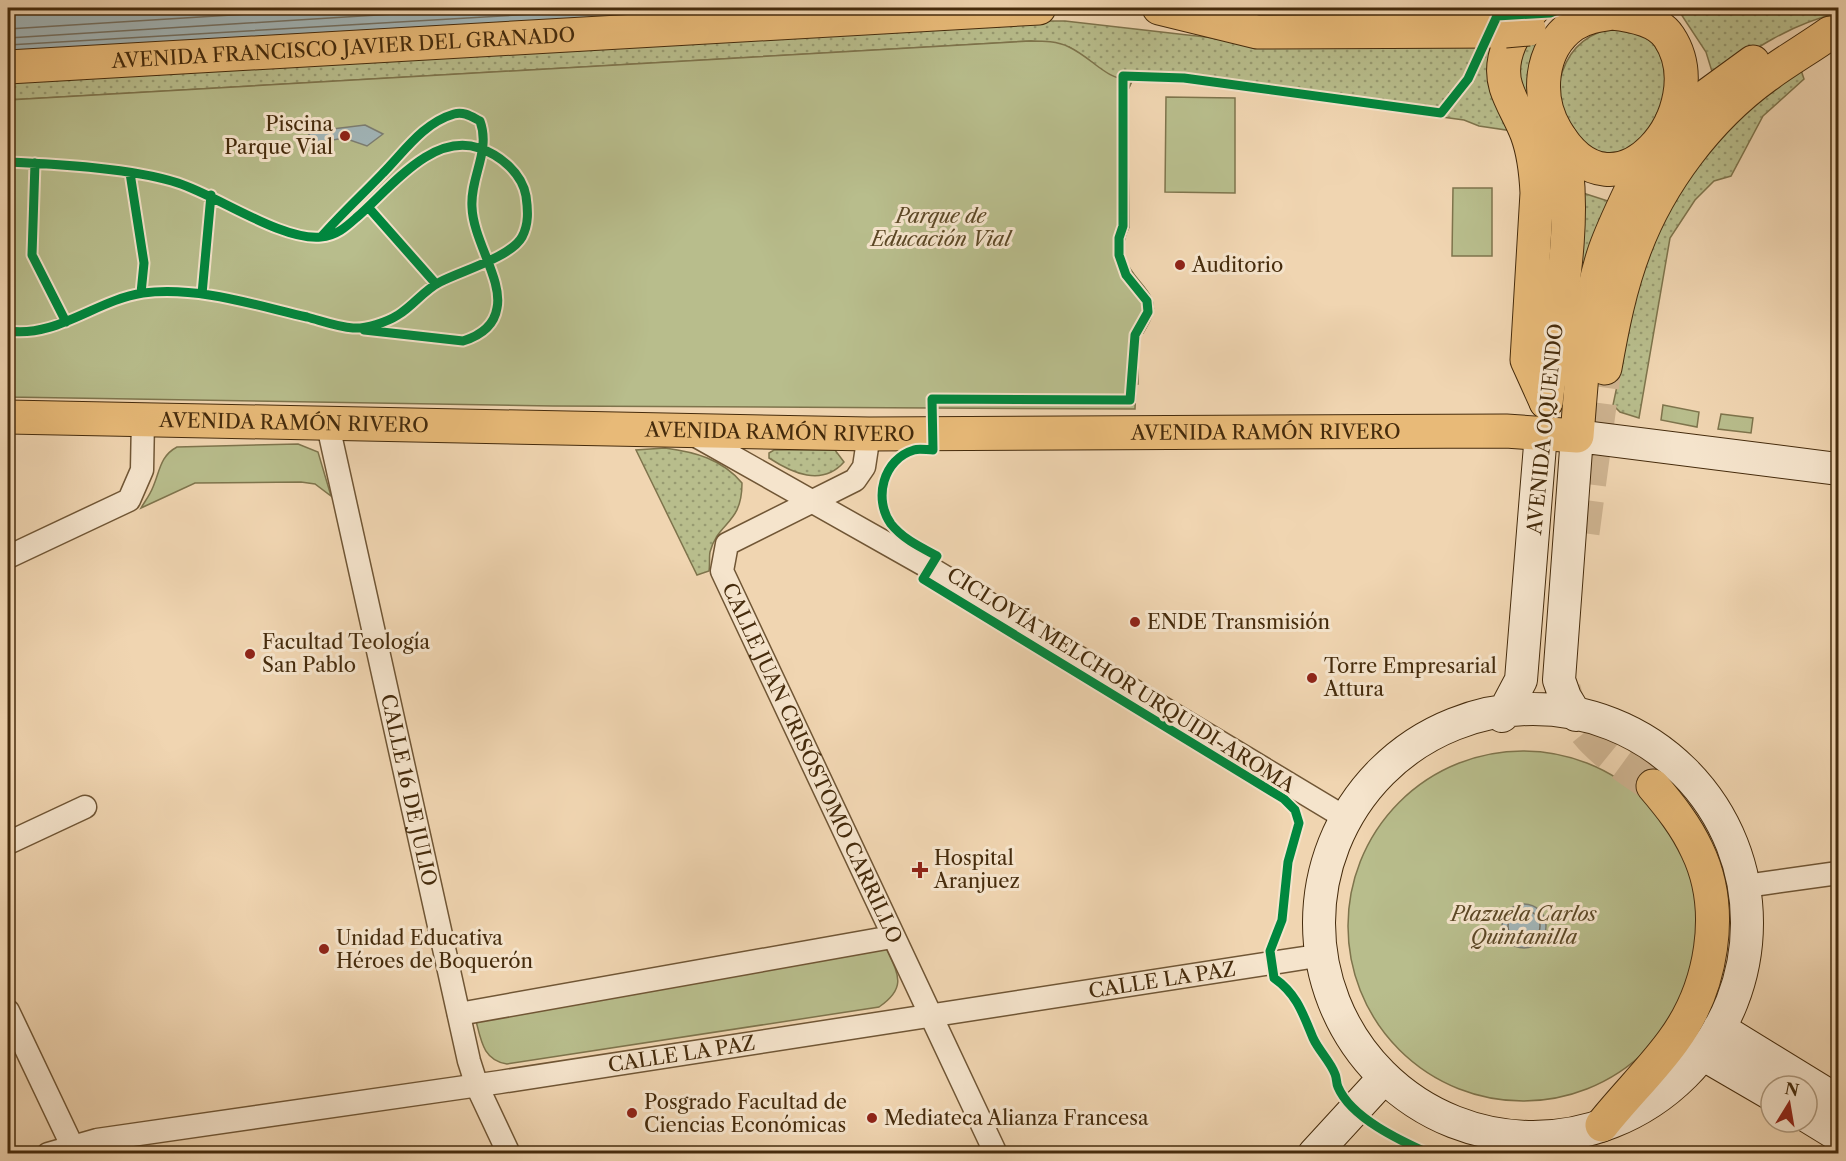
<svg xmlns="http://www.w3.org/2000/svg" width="1846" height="1161" font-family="'Libre Caslon Text',serif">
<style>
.grass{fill:url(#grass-dots);stroke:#7e744c;stroke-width:1.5}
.green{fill:#b8bd8c;stroke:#7e744c;stroke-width:1.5}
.water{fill:#a1b5b8;stroke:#7c7e73;stroke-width:1.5}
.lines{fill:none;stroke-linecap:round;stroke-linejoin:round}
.shore{stroke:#737062;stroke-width:1.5}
.primary-tunnel{stroke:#ceb390;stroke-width:33;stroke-dasharray:33 16;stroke-linecap:butt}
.street-casing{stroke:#705635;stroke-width:25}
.secondary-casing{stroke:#452b0c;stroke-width:34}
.primary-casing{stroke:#452b0c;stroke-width:35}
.street{stroke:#f5e4cc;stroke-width:22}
.secondary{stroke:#f5e4cc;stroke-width:32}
.primary{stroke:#e8ba78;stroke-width:33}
.primary-bridge-casing{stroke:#452b0c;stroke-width:35;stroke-linecap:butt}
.primary-bridge{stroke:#e8ba78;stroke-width:33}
.cycleway-casing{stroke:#f5e4cc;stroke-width:13}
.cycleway{stroke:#00873e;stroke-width:9}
.poi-dot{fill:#8f2418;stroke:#f5e4cc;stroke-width:2}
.labels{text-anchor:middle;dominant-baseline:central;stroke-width:6;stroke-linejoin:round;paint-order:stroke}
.street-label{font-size:20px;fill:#452b0c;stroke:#f5e4cc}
.poi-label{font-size:20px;fill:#452b0c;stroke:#f5e4cc;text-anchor:start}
.park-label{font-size:20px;font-style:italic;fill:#5c4826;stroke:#f5e4cc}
</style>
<defs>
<pattern id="grass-dots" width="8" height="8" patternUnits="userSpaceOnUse" patternTransform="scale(1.5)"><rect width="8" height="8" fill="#b8bd8c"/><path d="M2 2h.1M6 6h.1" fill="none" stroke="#979a71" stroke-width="1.8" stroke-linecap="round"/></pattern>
</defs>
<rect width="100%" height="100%" fill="#f0d5b1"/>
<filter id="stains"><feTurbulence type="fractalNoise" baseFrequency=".00333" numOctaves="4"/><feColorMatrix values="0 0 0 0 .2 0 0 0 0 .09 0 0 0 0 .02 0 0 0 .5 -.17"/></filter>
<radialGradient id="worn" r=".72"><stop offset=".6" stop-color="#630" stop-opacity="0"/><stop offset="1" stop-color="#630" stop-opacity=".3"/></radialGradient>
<path class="grass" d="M 1677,8 L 1838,8 L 1838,13 C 1791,24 1753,49 1714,78 L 1706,52 Z
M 961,21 L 1065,21 L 1249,42 L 1500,41 L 1513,131 L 1479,126 L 1464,120 L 1175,81 L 1132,81 L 1127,92 L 1129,227 C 1107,272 1158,283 1153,312 C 1152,319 1146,327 1143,333 L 1138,333 L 1138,384 L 1112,387 L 1093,63 L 1069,47 L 1031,41 L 8,100 L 8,80 Z
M 1610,28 C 1617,28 1627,27 1633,30 C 1673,45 1671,97 1651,129 C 1644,139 1629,147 1619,155 L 1586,149 C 1578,136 1563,120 1558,106 C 1555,98 1558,90 1559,83 C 1566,53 1581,37 1610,28 Z
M 1521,41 L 1545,41 L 1531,115 L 1515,59 Z
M 1800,67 L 1804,79 L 1763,116 L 1731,176 L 1714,181 L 1695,200 L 1670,238 L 1639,418 L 1620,412 L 1613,405 L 1640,277 L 1652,242 L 1707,145 Z
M 1583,193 L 1611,202 L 1573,350 Z
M 665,448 C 695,452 722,459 742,483 C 742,525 718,521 710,552 C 709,557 710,565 709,571 L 697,575 L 636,450 Z
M 774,450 L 835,450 L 844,462 C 822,487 792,473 769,458 L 769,453 Z"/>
<path class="green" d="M 1031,41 C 1044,41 1057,41 1069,47 C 1094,59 1103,78 1132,81 L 1127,92 L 1129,227 C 1107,272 1158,283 1153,312 C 1152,319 1146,327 1143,333 L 1138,333 L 1135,409 L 553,406 L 8,397 L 8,100 Z
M 1166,97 L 1235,98 L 1235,193 L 1165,192 Z
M 1453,188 L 1492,188 L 1492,256 L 1452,256 Z
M 1663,405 L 1699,412 L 1697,427 L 1661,420 Z
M 1721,414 L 1753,418 L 1751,433 L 1718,429 Z
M 298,444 L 318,452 L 331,496 L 315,484 L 301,482 L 195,483 L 141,508 C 145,501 150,495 153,487 C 160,471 160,456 177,447 Z
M1348 926a175 175 0 1 1 350 0a175 175 0 1 1-350 0Z
M 885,946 C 898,974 908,987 879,1007 L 507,1064 C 482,1060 481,1039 475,1017 Z"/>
<path class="water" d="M 8,8 L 755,8 L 8,51 Z
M 365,125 L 383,134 L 367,146 L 344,138 L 316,143 L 307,132 Z
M1502 926a22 22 0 1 1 44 0a22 22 0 1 1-44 0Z"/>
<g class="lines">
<path class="shore" d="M 8,29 L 346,8
M 8,38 L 489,8
M 8,45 L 637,8
M1508 926a16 16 0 1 1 32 0a16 16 0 1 1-32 0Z"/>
<path class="primary-tunnel" d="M 1583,533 L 1605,368
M 1564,688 C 1575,736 1615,760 1653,786"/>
<g class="street-casing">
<g id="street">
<path id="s1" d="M 327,421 L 469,1061 L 477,1086 L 509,1154"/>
<path d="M 691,433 L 930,568 L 1344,817"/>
<path id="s2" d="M 869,434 L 864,467 L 855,480 L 727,544 L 722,571 L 996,1154"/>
<path d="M 8,557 L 129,500 L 142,470 L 143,419"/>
<path d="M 8,843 L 85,807"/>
<path d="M 1746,886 L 1838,873"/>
<path d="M 8,1011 L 76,1154"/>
<path d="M 459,1014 L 892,937"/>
<path id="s3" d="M 48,1154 L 97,1140 L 500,1082 L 1317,956"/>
</g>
</g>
<g class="secondary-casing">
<path id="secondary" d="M1319 923a214 214 0 1 1 428 0a214 214 0 1 1-428 0Z
M 1576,715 L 1565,697 L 1559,680 L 1577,436 L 1838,469
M 1502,716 L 1521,680 L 1541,433
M 1719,1028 L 1838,1101
M 1704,1055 L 1771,1094
M 1807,1116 L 1838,1135
M 1314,1154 L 1381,1081"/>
</g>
<g class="primary-casing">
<g id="primary">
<path d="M 1159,8 L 1257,32 L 1505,31"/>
<path d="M 1534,8 C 1515,27 1497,58 1506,87 C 1511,103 1521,118 1527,134 C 1534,153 1536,172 1537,193 L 1527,360 L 1546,402"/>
<path d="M 1612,13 C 1631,15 1658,20 1669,37 C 1716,108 1616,233 1556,131 C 1536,98 1539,49 1573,25 C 1585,17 1599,15 1612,13 Z"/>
<path id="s4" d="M 8,67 L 1039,8"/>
<path d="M 1672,121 L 1753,62"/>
<path d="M 1605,368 C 1612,328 1620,287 1635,248 C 1660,182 1708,118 1766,76 C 1786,61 1809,48 1830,33"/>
<path d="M 1546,402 C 1556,324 1581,215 1561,139"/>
<path id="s5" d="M 8,417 L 869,434 L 1506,431 L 1577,436 C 1582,374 1585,309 1605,250 C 1616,219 1633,188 1646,158"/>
<path d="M 1602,1125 C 1625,1096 1652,1070 1673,1041 C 1712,988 1726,910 1697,850 C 1686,826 1670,806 1653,786"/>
</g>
</g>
<use href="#street" class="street"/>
<use href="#secondary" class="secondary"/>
<use href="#primary" class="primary"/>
<g class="primary-bridge-casing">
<path id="primary-bridge" d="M 1505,31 L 1529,29"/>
</g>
<use href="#primary-bridge" class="primary-bridge"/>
<g class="cycleway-casing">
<path id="cycleway" d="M 8,162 C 56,164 133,168 178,183 C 218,196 282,241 321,237 C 336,236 346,227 356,218 C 389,190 431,132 479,148 C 500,155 522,173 526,196 C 528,210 529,224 522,237 C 511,257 461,271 440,282 C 424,290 413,306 398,315 C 387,322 366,329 353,328 C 338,327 322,321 307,317 C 255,305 197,286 143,293 C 96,300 57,338 8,331
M 35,163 L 32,255 L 66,322
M 130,173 L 144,263 L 141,293
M 368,207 L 436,284
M 321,237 C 341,214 362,195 383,173 C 404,152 423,123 454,114 C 464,111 472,117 480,121 C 491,151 470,177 472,207 C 473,240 503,280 497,308 C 494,327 479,336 463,341 L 364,330
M 202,294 L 211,195
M 1430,1154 C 1401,1141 1351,1118 1338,1087 C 1336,1083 1337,1078 1335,1074 C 1330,1061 1319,1051 1313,1038 C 1303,1014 1297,994 1274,978 L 1270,951 L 1282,920 L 1288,862 L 1299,823 L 1295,810 L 1284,799 L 923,579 L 937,556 C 920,547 903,539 891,524 C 873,499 883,459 914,450 C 919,448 927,450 933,450 L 932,399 L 1130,400 L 1135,335 L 1148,312 L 1147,301 L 1126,275 L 1119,255 L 1119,238 L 1123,226 L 1123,76 L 1184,78 L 1441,113 L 1468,79 L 1497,16 L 1550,13 L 1562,8"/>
</g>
<use href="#cycleway" class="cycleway"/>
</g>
<g class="poi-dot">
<circle cx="345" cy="136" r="6"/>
<circle cx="1180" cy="265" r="6"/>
<circle cx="1135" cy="622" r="6"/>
<circle cx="250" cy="654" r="6"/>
<circle cx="1312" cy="678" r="6"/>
<path d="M917 861h6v6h6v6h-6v6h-6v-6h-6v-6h6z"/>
<circle cx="324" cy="949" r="6"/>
<circle cx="632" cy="1113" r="6"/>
<circle cx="872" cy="1118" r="6"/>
</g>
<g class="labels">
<g class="street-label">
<text stroke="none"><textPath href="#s4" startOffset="336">AVENIDA FRANCISCO JAVIER DEL GRANADO</textPath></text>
<text stroke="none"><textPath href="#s5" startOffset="286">AVENIDA RAMÓN RIVERO</textPath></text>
<text transform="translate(1545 429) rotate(-84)">AVENIDA OQUENDO</text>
<text stroke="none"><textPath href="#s5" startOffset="772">AVENIDA RAMÓN RIVERO</textPath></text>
<text stroke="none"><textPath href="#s5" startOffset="1258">AVENIDA RAMÓN RIVERO</textPath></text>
<text transform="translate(1121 680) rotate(32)">CICLOVÍA MELCHOR URQUIDI-AROMA</text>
<text stroke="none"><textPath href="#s2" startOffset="432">CALLE JUAN CRISÓSTOMO CARRILLO</textPath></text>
<text stroke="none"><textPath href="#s1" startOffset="378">CALLE 16 DE JULIO</textPath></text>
<text stroke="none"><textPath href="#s3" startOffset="1128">CALLE LA PAZ</textPath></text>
<text stroke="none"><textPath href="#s3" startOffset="642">CALLE LA PAZ</textPath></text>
</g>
<g class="poi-label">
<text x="333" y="124" text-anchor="end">Piscina<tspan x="333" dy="23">Parque Vial</tspan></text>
<text x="1192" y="265">Auditorio</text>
<text x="1147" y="622">ENDE Transmisión</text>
<text x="262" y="642">Facultad Teología<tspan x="262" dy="23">San Pablo</tspan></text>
<text x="1324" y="666">Torre Empresarial<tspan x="1324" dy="23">Attura</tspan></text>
<text x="934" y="858">Hospital<tspan x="934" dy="23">Aranjuez</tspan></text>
<text x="336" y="938">Unidad Educativa<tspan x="336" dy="23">Héroes de Boquerón</tspan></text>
<text x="644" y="1102">Posgrado Facultad de<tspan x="644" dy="23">Ciencias Económicas</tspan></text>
<text x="884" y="1118">Mediateca Alianza Francesa</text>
</g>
<g class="park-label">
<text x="941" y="216">Parque de<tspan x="941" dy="23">Educación Vial</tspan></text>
<text x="1524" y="914">Plazuela Carlos<tspan x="1524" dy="23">Quintanilla</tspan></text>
</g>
</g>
<rect width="1846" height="1161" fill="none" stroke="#f0d5b1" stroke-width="30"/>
<rect x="9" y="9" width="1828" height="1143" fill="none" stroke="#452b0c" stroke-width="3"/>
<rect x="15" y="15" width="1816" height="1131" fill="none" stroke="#452b0c" stroke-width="1.5"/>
<g transform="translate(1789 1104) rotate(11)"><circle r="28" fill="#f5e4cc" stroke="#af9a7f" stroke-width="1.5"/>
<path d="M0-4.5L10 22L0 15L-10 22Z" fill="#8f2418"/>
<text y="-9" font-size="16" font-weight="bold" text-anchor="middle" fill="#452b0c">N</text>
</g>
<rect width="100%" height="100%" filter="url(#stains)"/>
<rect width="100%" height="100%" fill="url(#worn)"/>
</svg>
